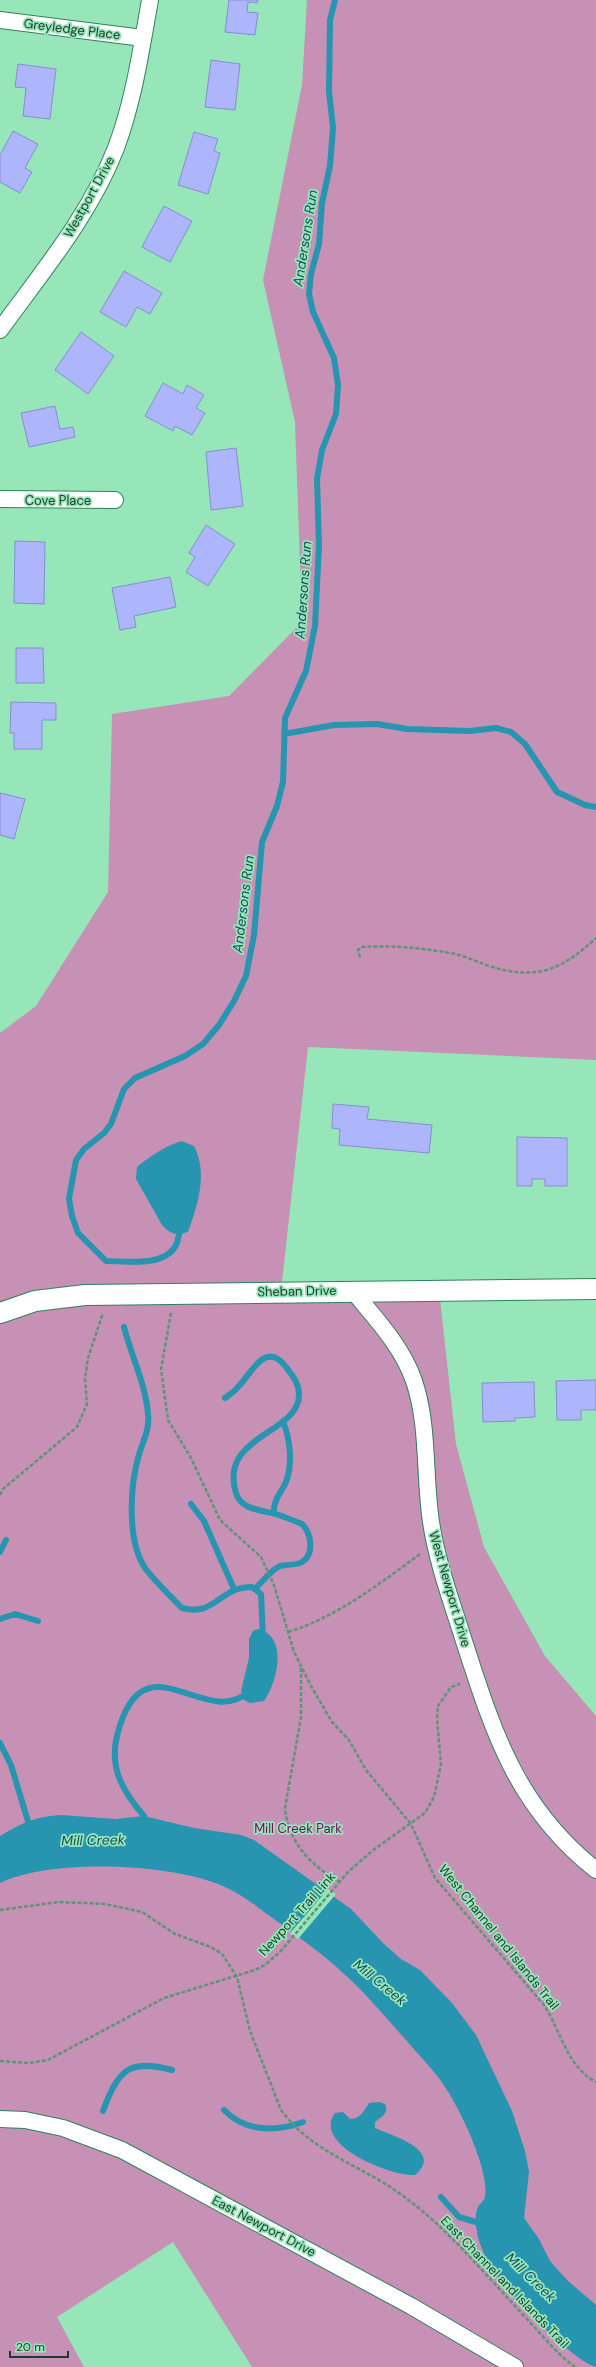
<svg xmlns="http://www.w3.org/2000/svg" width="596" height="2367" font-family="'DM Sans',sans-serif">
<style>
.green{fill:#c790b5}
.water{fill:#2794b0}
.pier{fill:#97e6ba}
.lines{fill:none;stroke-linecap:round;stroke-linejoin:round}
.stream{stroke:#2794b0;stroke-width:6}
.building{fill:#adb5fb;stroke:#878dd1}
.minor-casing{stroke:#30815a;stroke-width:18}
.tertiary-casing{stroke:#30815a;stroke-width:22}
.path{stroke:#5c9576;stroke-width:2.5;stroke-dasharray:4 2;stroke-linecap:butt}
.minor{stroke:#fff;stroke-width:16}
.tertiary{stroke:#fff;stroke-width:20}
.labels{text-anchor:middle;dominant-baseline:central;stroke-width:3.5;stroke-linejoin:round;paint-order:stroke}
.street-label{font-size:13px;fill:#1b3c2b;stroke:#97e6ba}
.park-label{font-size:13px;fill:#730a5d;stroke:#97e6ba}
.water-label{font-size:14px;font-style:italic;fill:#144e5d;stroke:#97e6ba}
</style>
<rect width="100%" height="100%" fill="#97e6ba"/>
<path class="green" d="M 307,0 L 596,0 L 596,1060 L 308,1047 L 281,1291 L 439,1290 L 456,1444 L 484,1547 L 545,1656 L 596,1716 L 596,2367 L 252,2367 L 173,2242 L 57,2317 L 84,2367 L 0,2367 L 0,1033 L 36,1006 L 108,892 L 112,714 L 229,696 L 302,622 L 295,422 L 263,280 L 302,85 Z"/>
<path class="water" d="M 181,1141 L 194,1146 C 208,1173 198,1204 188,1232 C 177,1236 170,1234 162,1225 L 136,1179 L 137,1167 C 150,1156 164,1147 181,1141 Z
M 258,1629 C 289,1636 277,1683 264,1701 L 250,1703 L 244,1700 L 241,1691 L 249,1658 L 249,1639 L 253,1631 Z
M 61,1815 L 116,1819 L 144,1816 L 194,1828 L 241,1835 L 254,1840 L 351,1909 L 383,1943 L 401,1959 L 420,1970 L 452,2003 L 476,2035 L 512,2111 L 525,2151 L 529,2172 L 524,2218 L 539,2239 L 550,2261 L 567,2280 L 596,2305 L 596,2367 C 572,2361 507,2291 492,2269 C 486,2260 481,2247 478,2237 C 476,2229 474,2214 478,2207 C 480,2203 484,2202 485,2196 C 489,2173 466,2123 454,2102 C 442,2078 423,2060 406,2040 C 385,2017 366,1993 343,1973 C 323,1954 300,1938 278,1922 C 260,1909 243,1895 223,1886 C 172,1863 50,1858 0,1883 L 0,1836 C 21,1823 37,1816 61,1815 Z
M 379,2102 L 385,2104 C 389,2114 382,2116 375,2122 L 375,2128 C 390,2135 445,2150 415,2175 C 393,2177 311,2145 335,2113 L 343,2112 L 350,2119 C 360,2119 364,2111 369,2103 Z"/>
<path class="pier" d="M 328,1889 L 336,1894 L 298,1939 L 290,1933 Z"/>
<g class="lines">
<path class="stream" d="M 284,734 L 334,725 L 377,724 L 407,729 L 470,731 L 496,728 L 511,732 L 525,744 L 557,792 L 585,805 L 596,807
M 179,1235 C 178,1239 177,1244 175,1247 C 162,1267 126,1261 106,1261 L 78,1233 L 72,1216 L 69,1199 L 76,1160 L 84,1149 L 104,1133 L 111,1124 L 124,1089 L 135,1078 L 185,1056 L 203,1044 L 219,1025 L 234,1001 L 246,976 L 254,935 L 262,842 L 277,806 L 283,782 L 285,718 L 306,671 L 315,626 L 319,545 L 317,479 L 322,450 L 336,414 L 338,385 L 334,358 L 313,312 L 309,294 L 311,274 L 319,244 L 322,203 L 330,166 L 333,128 L 329,91 L 330,20 L 335,0
M 124,1327 C 131,1355 146,1385 148,1414 C 150,1431 142,1442 138,1458 C 130,1488 127,1541 145,1568 C 154,1580 171,1597 182,1608 C 216,1617 218,1587 252,1587 L 261,1594 L 263,1637
M 225,1398 C 229,1395 234,1392 237,1388 C 251,1375 265,1339 286,1367 C 292,1375 299,1383 299,1394 C 300,1434 218,1435 236,1493 C 241,1511 265,1510 279,1515 C 287,1518 295,1521 302,1524 C 311,1533 315,1554 302,1562 C 295,1566 287,1564 280,1566 C 271,1570 262,1582 255,1589
M 191,1504 L 204,1521 L 234,1589
M 274,1513 C 273,1500 281,1493 286,1482 C 293,1463 290,1439 283,1421
M 0,1552 L 6,1540
M 0,1619 L 15,1614 L 38,1621
M 0,1743 L 11,1765 L 30,1828
M 143,1822 L 144,1816 C 123,1792 109,1768 117,1736 C 142,1633 206,1731 248,1692
M 224,2110 C 245,2132 276,2132 303,2122
M 103,2111 C 118,2071 128,2058 172,2070
M 441,2197 L 459,2217 L 476,2222"/>
</g>
<path class="building" d="M 229,0 L 258,0 L 257,3 L 248,2 L 247,12 L 258,13 L 255,35 L 225,32 Z
M 211,60 L 240,64 L 235,110 L 205,107 Z
M 18,64 L 56,69 L 50,119 L 23,116 L 26,88 L 15,87 Z
M 13,131 L 38,144 L 25,168 L 32,172 L 20,193 L 0,182 L 0,155 Z
M 194,132 L 218,139 L 214,151 L 220,153 L 208,194 L 178,185 Z
M 164,206 L 192,221 L 170,262 L 142,247 Z
M 124,271 L 162,293 L 150,314 L 137,307 L 126,327 L 100,312 Z
M 81,332 L 114,356 L 88,394 L 55,370 Z
M 163,383 L 183,394 L 187,385 L 204,395 L 196,408 L 205,413 L 192,435 L 175,426 L 173,431 L 145,416 Z
M 55,406 L 60,429 L 73,427 L 75,437 L 29,447 L 21,413 Z
M 236,448 L 243,506 L 211,510 L 206,452 Z
M 206,525 L 235,544 L 208,586 L 186,572 L 195,557 L 189,553 Z
M 15,541 L 45,542 L 44,604 L 14,603 Z
M 170,577 L 176,607 L 134,616 L 136,627 L 120,630 L 112,588 Z
M 16,648 L 43,648 L 44,683 L 16,683 Z
M 11,702 L 56,703 L 56,720 L 42,720 L 42,749 L 14,749 L 14,733 L 10,733 Z
M 0,793 L 25,799 L 14,839 L 0,835 Z
M 333,1104 L 369,1107 L 367,1119 L 432,1125 L 429,1153 L 339,1145 L 340,1129 L 332,1128 Z
M 517,1137 L 567,1138 L 567,1186 L 545,1186 L 545,1179 L 532,1179 L 532,1186 L 517,1186 Z
M 596,1380 L 596,1410 L 581,1410 L 581,1420 L 557,1420 L 556,1381 Z
M 534,1382 L 535,1417 L 515,1418 L 515,1421 L 483,1422 L 482,1383 Z"/>
<g class="lines">
<g class="minor-casing">
<path id="minor" d="M 0,20 L 143,38
M 0,330 C 42,272 90,215 116,148 C 134,100 141,50 150,0
M 0,499 L 115,500
M 352,1290 C 375,1318 402,1346 414,1381 C 429,1425 424,1476 431,1522 C 437,1562 451,1600 463,1638 C 493,1731 516,1807 596,1870
M 0,2119 L 25,2120 L 63,2128 L 122,2150 L 411,2306 L 515,2367"/>
</g>
<g class="tertiary-casing">
<path id="tertiary" d="M 0,1313 L 35,1301 L 85,1295 L 596,1289"/>
</g>
<path class="path" d="M 360,957 L 358,950 L 361,947 C 391,945 425,948 455,954 C 467,957 478,962 489,966 C 536,981 562,970 596,938
M 171,1313 L 161,1369 L 168,1420 L 191,1458 L 220,1520 L 261,1557 L 274,1585 L 294,1652 L 311,1686 L 332,1722 L 349,1740 L 366,1770 L 411,1824 L 435,1878 L 544,2005 C 561,2031 567,2067 596,2082
M 0,1495 L 3,1489 L 77,1427 L 87,1404 L 85,1379 L 88,1358 L 103,1313
M 288,1632 C 337,1617 379,1584 420,1554
M 301,1668 L 301,1717 L 285,1808 C 288,1842 311,1866 340,1882
M 0,1910 L 59,1902 L 105,1904 L 142,1912 L 175,1934 L 211,1947 L 222,1954 L 237,1977 L 250,2031 L 281,2110 C 307,2146 347,2161 384,2183 C 440,2218 481,2270 526,2318 C 542,2335 556,2353 575,2367
M 0,2061 L 28,2063 L 48,2060 L 164,1998 L 255,1970 L 265,1965 L 280,1952 L 348,1872 L 372,1851 L 425,1813 L 434,1797 L 441,1764 L 437,1719 L 438,1706 L 451,1687 L 460,1684"/>
<use href="#minor" class="minor"/>
<use href="#tertiary" class="tertiary"/>
</g>
<g class="labels">
<g class="street-label">
<text transform="translate(72 29) rotate(7)">Greyledge Place</text>
<text transform="translate(89 197) rotate(-61)">Westport Drive</text>
<text x="58" y="500">Cove Place</text>
<text transform="translate(297 1291) rotate(-1)">Sheban Drive</text>
<text transform="translate(450 1589) rotate(74)">West Newport Drive</text>
<text transform="translate(297 1914) rotate(-48)">Newport Trail Link</text>
<text transform="translate(499 1937) rotate(51)">West Channel and Islands Trail</text>
<text transform="translate(264 2226) rotate(28)">East Newport Drive</text>
<text transform="translate(505 2282) rotate(46)">East Channel and Islands Trail</text>
</g>
<g class="park-label">
<text x="298" y="1828">Mill Creek Park</text>
</g>
<g class="water-label">
<text transform="translate(305 238) rotate(-81)">Andersons Run</text>
<text transform="translate(303 590) rotate(-86)">Andersons Run</text>
<text transform="translate(243 904) rotate(-83)">Andersons Run</text>
<text transform="translate(93 1840) rotate(-1)">Mill Creek</text>
<text transform="translate(380 1982) rotate(39)">Mill Creek</text>
<text transform="translate(531 2277) rotate(44)">Mill Creek</text>
</g>
</g>
<path d="M10 2351v6h58v-6" fill="none" stroke="#1b3c2b" stroke-width="2"/>
<text x="16" y="2351" font-size="12" fill="#1b3c2b" stroke="#97e6ba" stroke-width="3" paint-order="stroke">20 m</text>
</svg>
